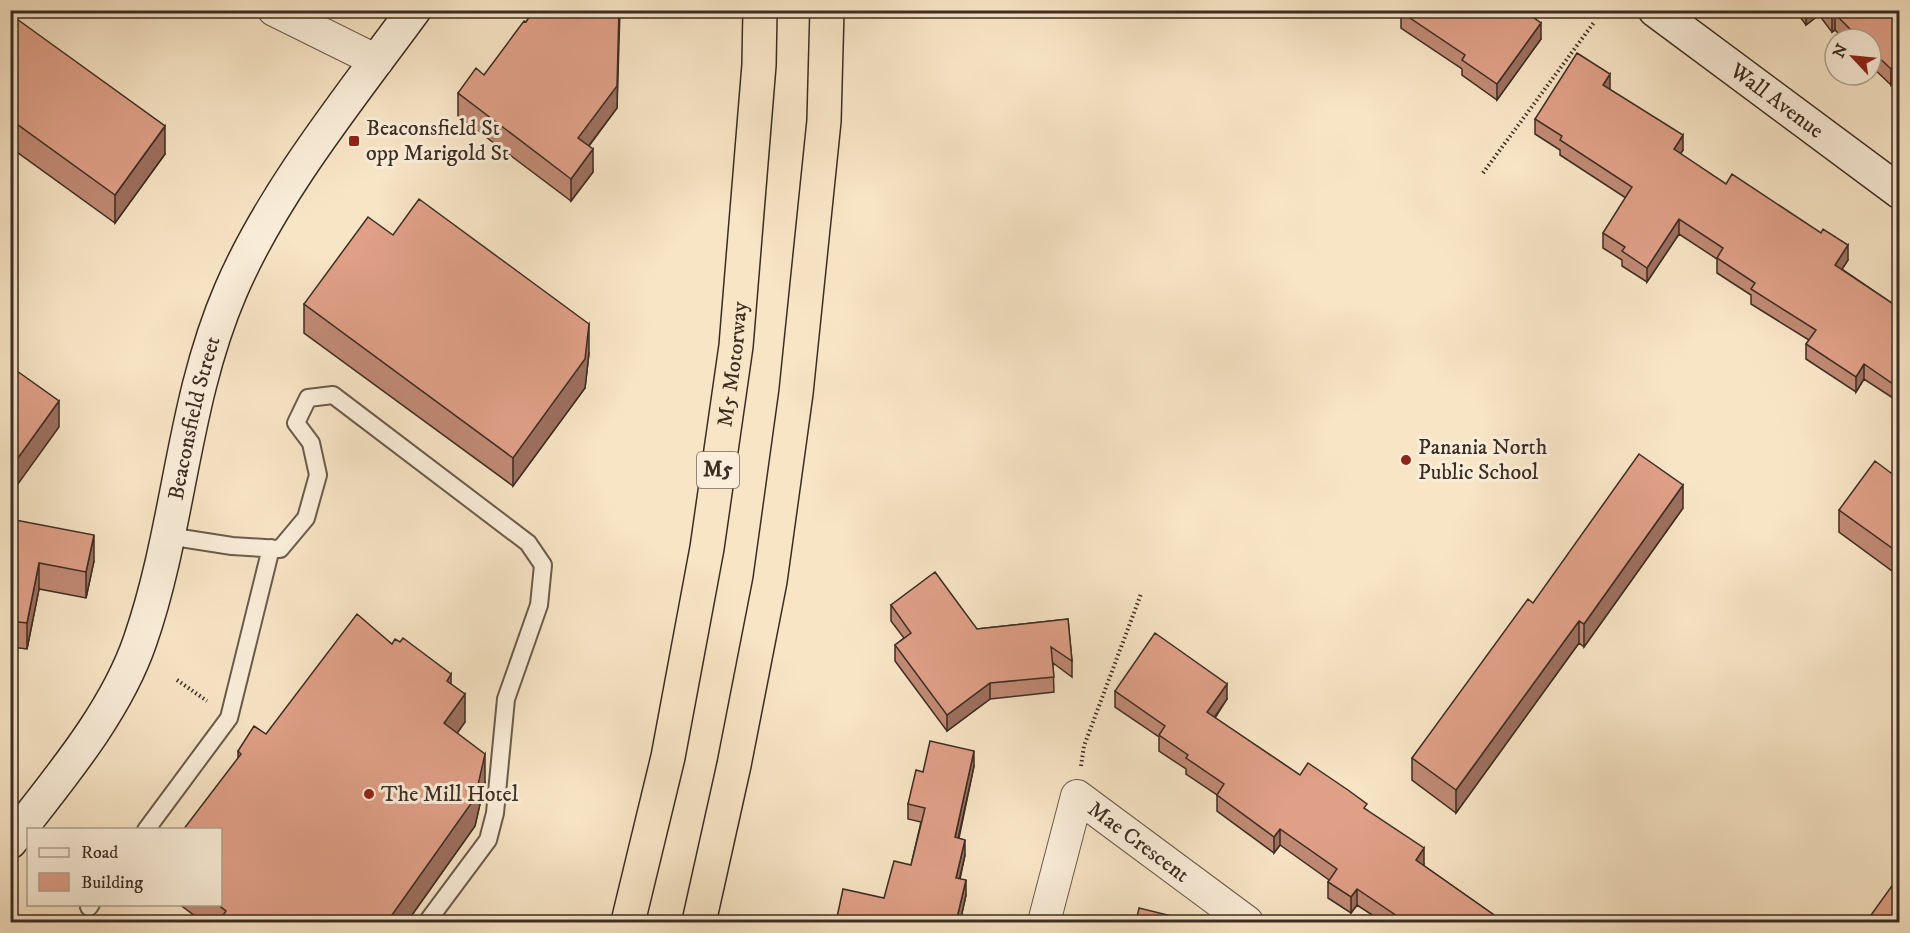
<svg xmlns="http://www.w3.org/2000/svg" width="1910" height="933" font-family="'IM FELL DW Pica',serif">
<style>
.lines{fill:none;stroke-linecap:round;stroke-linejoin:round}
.lane-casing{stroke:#6b5b4c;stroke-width:20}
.street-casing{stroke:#6b5b4c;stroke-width:34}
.secondary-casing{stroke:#3c2d23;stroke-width:36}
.highway-casing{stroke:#3c2d23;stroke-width:36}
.path{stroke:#3c2d23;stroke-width:4;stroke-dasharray:1.5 3;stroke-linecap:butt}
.lane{stroke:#faeeda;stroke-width:16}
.street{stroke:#faeeda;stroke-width:32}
.secondary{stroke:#faeeda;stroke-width:33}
.highway{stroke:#f8e5c6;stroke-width:33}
.wall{fill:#c18a75;stroke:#3c2d23;stroke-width:1.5}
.shaded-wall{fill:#9d705f;stroke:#3c2d23;stroke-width:1.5}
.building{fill:#e0a088;stroke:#3c2d23;stroke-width:1.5}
.poi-dot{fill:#8f2418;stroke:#faeeda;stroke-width:2}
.labels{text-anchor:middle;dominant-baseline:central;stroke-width:6;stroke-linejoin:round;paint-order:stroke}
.shield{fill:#faeeda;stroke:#75675a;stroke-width:1.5}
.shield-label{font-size:21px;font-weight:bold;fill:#3c2d23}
.street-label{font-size:22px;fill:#3c2d23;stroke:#faeeda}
.poi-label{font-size:22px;fill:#3c2d23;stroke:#faeeda;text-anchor:start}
</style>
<rect width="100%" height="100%" fill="#f8e5c6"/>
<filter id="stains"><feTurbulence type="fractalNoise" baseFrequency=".00333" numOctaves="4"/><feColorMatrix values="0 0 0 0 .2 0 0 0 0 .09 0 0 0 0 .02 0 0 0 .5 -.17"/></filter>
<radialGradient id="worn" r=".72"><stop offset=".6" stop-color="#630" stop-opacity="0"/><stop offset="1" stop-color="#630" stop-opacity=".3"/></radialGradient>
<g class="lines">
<g class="lane-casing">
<path id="lane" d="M 168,536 L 232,546 L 280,549 L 306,518 L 318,475 L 311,443 L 296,423 L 308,398 L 333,395 L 528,543 L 543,565 L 539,605 L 506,699 L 495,813 L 488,840 L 427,922
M 146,830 L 229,718 L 271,548
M 89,907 L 91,904"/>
</g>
<g class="street-casing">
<g id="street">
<path d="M 274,10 L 377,61"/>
<path id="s1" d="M 1044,922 L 1077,796 L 1247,922"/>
</g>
</g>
<g class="secondary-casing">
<g id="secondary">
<path id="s2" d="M 1655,10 L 1900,192"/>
<path id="s3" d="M 10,842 C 57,781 115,714 140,641 C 180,526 182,403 231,290 C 273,192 351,96 414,10"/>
</g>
</g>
<g class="highway-casing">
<g id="highway">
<path id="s4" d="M 628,922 L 668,757 L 707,548 L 736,346 L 759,65 L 760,10"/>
<path d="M 699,922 L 734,765 L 770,581 L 796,393 L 824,121 L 827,10"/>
</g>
</g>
<path class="path" d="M 1483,173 L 1595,21
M 177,680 L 207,701
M 1081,766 L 1084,746 L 1141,594"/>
<use href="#lane" class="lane"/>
<use href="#street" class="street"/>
<use href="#secondary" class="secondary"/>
<use href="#highway" class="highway"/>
</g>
<path class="wall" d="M 534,10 L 620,10 L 617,108 L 589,146 L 593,172 L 571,201 L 458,116 L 458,93 L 484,75 L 526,22 Z
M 1394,10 L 1492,10 L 1541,39 L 1497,100 L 1462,75 L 1462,69 L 1401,28 L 1401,15 Z
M 1795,10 L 1899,10 L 1891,85 L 1871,66 L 1871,39 L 1844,39 L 1835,30 L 1832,32 L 1819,15 L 1806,25 Z
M 10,14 L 165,154 L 115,223 L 10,147 Z
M 1609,89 L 1683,150 L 1680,154 L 1726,184 L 1848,260 L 1842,269 L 1899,308 L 1899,402 L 1864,379 L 1856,392 L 1806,359 L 1806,344 L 1809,340 L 1751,304 L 1751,295 L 1717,273 L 1717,259 L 1679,234 L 1647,282 L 1622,266 L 1622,260 L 1603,248 L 1603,233 L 1626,198 L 1560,155 L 1560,150 L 1535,134 L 1535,119 Z
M 304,304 L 589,353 L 585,388 L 513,486 L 304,333 Z
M 1899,479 L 1899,576 L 1839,532 L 1839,510 Z
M 1683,508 L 1584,647 L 1579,643 L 1456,813 L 1412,780 L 1412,758 L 1533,603 Z
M 10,519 L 94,561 L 86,598 L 39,589 L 27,649 L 11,647 Z
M 891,605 L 977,629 L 1068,619 L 1072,661 L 1072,677 L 1053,663 L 1054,692 L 990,699 L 947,731 L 895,661 L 895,645 L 904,638 L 891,621 Z
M 392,644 L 451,685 L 465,722 L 457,733 L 485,782 L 475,826 L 407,922 L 203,922 L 179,904 L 220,904 L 238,759 L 238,751 L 266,734 Z
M 1115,691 L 1227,699 L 1215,718 L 1300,775 L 1367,810 L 1424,864 L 1423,865 L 1504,922 L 1383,922 L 1357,905 L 1351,913 L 1328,898 L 1328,882 L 1329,880 L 1280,845 L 1274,853 L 1217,811 L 1217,795 L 1186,774 L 1186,769 L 1159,751 L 1159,737 L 1115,707 Z
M 974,766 L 959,838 L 965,855 L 960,879 L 966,895 L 960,922 L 837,922 L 837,917 L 884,898 L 911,865 L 921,822 L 908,819 L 908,804 L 923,772 Z"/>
<path class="shaded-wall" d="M 619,10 L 617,108 L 578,160 L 578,138 Z
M 1806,10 L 1819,10 L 1819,15 L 1806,25 Z
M 1835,14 L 1835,30 L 1832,32 L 1832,16 Z
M 1541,23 L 1541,39 L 1497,100 L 1497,84 Z
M 1899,60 L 1899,75 L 1891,85 L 1891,69 Z
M 1610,74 L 1610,89 L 1603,100 L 1603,85 Z
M 165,126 L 165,154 L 115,223 L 115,195 Z
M 1683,135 L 1683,150 L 1674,164 L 1674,149 Z
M 593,149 L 593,172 L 571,201 L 571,179 Z
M 1679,219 L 1679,234 L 1647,282 L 1647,268 Z
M 1848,245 L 1848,260 L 1835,280 L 1835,265 Z
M 589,324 L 589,353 L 585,388 L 513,486 L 513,458 Z
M 1864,364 L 1864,379 L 1856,392 L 1856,377 Z
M 59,401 L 59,427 L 10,495 L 10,469 Z
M 1683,485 L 1683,508 L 1584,647 L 1584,624 Z
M 94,535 L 94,561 L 86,598 L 86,572 Z
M 39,563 L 39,589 L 27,649 L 27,623 Z
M 1579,621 L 1579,643 L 1456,813 L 1456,790 Z
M 451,674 L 451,702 L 447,681 Z
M 990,683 L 990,699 L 947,731 L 947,715 Z
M 1227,684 L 1227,699 L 1207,728 L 1207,712 Z
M 465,694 L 465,722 L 444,752 L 444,723 Z
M 974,751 L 974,766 L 955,853 L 955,837 Z
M 485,754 L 485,782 L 475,826 L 407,922 L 387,922 Z
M 1280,829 L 1280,845 L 1274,853 L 1274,837 Z
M 965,840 L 965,855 L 956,893 L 956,878 Z
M 1424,848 L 1424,864 L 1416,876 L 1416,860 Z
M 966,880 L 966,895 L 960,922 L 956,922 Z
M 1357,889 L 1357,905 L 1351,913 L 1351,897 Z"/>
<path class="building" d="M 534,10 L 619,10 L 617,86 L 578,138 L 593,149 L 571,179 L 458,93 L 476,68 L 484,75 L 524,21 L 526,22 Z
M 1402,10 L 1492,10 L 1495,12 L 1496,10 L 1523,10 L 1541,23 L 1497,84 L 1462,60 L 1465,55 L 1401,12 Z
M 1828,10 L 1899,10 L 1899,60 L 1891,69 L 1871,50 L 1871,39 L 1860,39 L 1835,14 L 1832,16 Z
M 10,14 L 165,126 L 115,195 L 10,119 Z
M 1577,53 L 1610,74 L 1603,85 L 1683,135 L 1674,149 L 1726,184 L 1732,174 L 1821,233 L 1823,229 L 1848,245 L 1835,265 L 1899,308 L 1899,388 L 1864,364 L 1856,377 L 1806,344 L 1816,330 L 1751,289 L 1755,283 L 1717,258 L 1723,248 L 1679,219 L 1647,268 L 1622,251 L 1625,247 L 1603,233 L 1632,187 L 1560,140 L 1562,136 L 1535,119 Z
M 419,199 L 589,324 L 585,359 L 513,458 L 304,304 L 368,217 L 393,235 Z
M 10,366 L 59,401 L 10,469 Z
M 1639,454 L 1683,485 L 1584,624 L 1579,621 L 1456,790 L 1412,758 L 1528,599 L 1533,603 Z
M 1875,461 L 1899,479 L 1899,553 L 1839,510 Z
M 10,519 L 94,535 L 86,572 L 39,563 L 27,623 L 10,621 Z
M 935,572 L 977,629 L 1068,619 L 1072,661 L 1051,647 L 1054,677 L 990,683 L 947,715 L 895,645 L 911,633 L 891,605 Z
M 357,614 L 392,644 L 395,639 L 400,642 L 403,638 L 451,674 L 447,681 L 465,694 L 444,723 L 485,754 L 475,798 L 387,922 L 218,922 L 226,911 L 217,904 L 220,904 L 220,830 L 183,830 L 241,754 L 238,751 L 254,726 L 266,734 Z
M 1155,633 L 1227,684 L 1207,712 L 1300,775 L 1308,763 L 1348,790 L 1367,804 L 1364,808 L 1424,848 L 1416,860 L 1504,922 L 1406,922 L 1357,889 L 1351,897 L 1328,882 L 1337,869 L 1280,829 L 1274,837 L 1217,795 L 1224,784 L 1186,758 L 1188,755 L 1159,735 L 1165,726 L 1115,691 Z
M 930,741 L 974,751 L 955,837 L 965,840 L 956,878 L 966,880 L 956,922 L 859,922 L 837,917 L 843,889 L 884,898 L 894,861 L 911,865 L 925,808 L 908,804 L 916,770 L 923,772 Z
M 1899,876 L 1899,922 L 1866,922 Z
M 1139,908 L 1188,920 L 1188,922 L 1136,922 Z
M 1520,918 L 1527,922 L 1517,922 Z"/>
<g class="poi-dot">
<rect x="348" y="135" width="12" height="12" rx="3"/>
<circle cx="1406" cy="460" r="6"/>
<circle cx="369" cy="794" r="6"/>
</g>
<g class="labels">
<rect class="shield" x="697" y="452" width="42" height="36" rx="4.5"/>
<g class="shield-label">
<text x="718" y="470">M5</text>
</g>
<g class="street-label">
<text stroke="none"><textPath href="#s2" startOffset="152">Wall Avenue</textPath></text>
<text stroke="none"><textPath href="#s4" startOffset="568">M5 Motorway</textPath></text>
<text stroke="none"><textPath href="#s3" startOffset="470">Beaconsfield Street</textPath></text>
<text stroke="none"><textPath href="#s1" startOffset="207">Mae Crescent</textPath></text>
</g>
<g class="poi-label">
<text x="366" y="128">Beaconsfield St<tspan x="366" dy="25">opp Marigold St</tspan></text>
<text x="1418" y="447">Panania North<tspan x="1418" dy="25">Public School</tspan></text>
<text x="381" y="794">The Mill Hotel</text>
</g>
</g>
<rect width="1910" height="933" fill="none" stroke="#f8e5c6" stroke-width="36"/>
<rect x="12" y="12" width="1886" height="909" fill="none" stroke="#3c2d23" stroke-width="3"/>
<rect x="18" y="18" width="1874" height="897" fill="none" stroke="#3c2d23" stroke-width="1.5"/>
<rect x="27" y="828" width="195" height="78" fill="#faeeda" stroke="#aea191" stroke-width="1.5"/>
<rect x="39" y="848" width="30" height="9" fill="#faeeda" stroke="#aea191" stroke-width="1.5"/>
<text x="81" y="858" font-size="18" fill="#3c2d23">Road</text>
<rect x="39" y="873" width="30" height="18" fill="#e0a088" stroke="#aea191" stroke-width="1.5"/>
<text x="81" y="888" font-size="18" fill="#3c2d23">Building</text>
<g transform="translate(1853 57) rotate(296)"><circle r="28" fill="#faeeda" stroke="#aea191" stroke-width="1.5"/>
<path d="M0-4.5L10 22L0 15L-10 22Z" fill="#8f2418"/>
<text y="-9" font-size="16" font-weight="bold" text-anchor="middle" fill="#3c2d23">N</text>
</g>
<rect width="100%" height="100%" filter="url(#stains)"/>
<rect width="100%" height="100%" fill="url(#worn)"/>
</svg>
